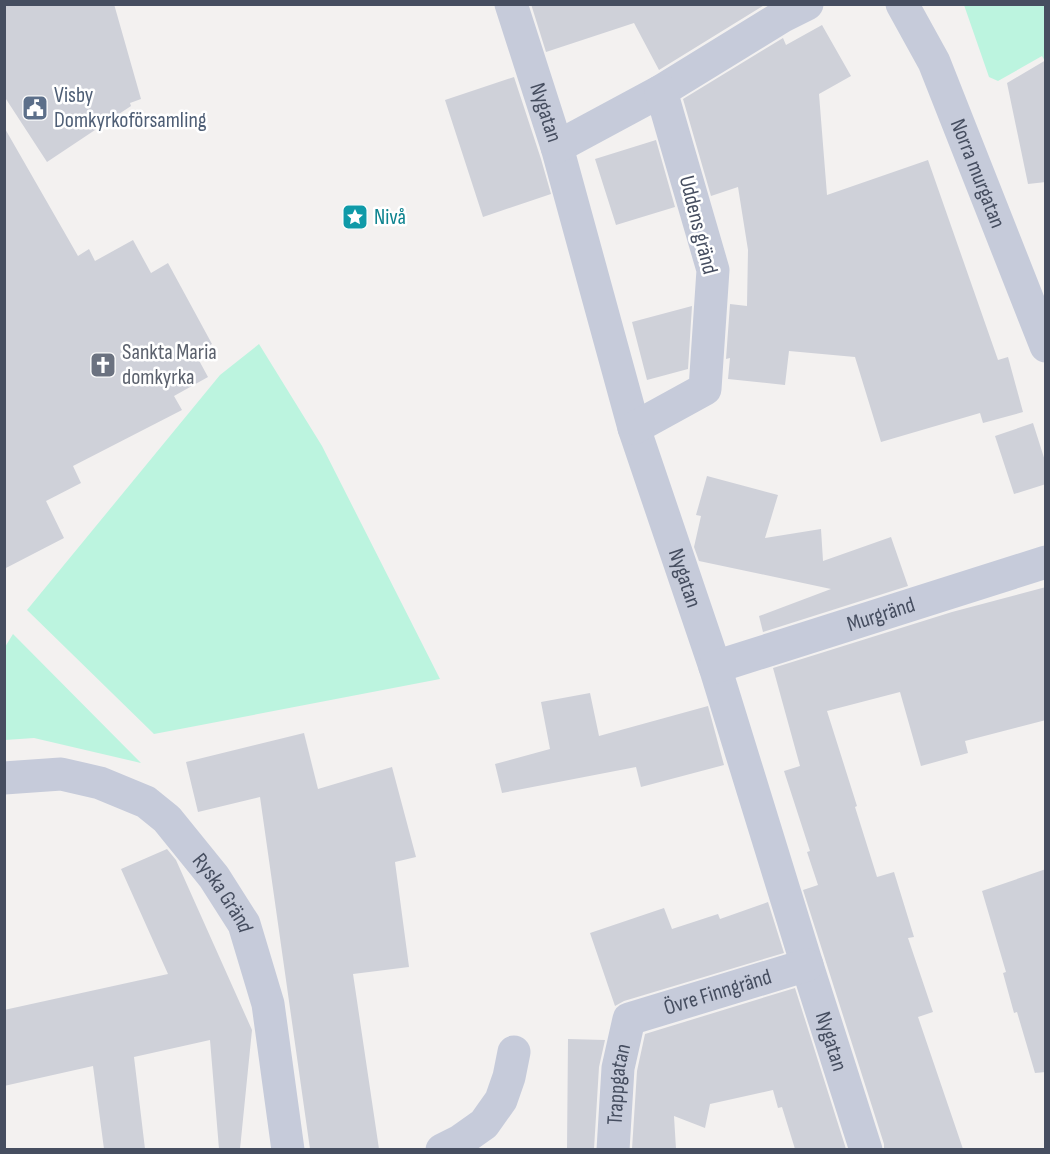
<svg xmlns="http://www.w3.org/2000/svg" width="1050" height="1154" font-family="'Sofia Sans Condensed',sans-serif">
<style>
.green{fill:#bcf4df}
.building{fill:#cfd1d9}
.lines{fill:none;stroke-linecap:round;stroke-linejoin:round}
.minor{stroke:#c6cbda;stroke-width:33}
.labels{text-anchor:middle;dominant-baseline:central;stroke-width:5;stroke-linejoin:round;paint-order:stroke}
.service-label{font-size:22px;fill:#4e5e75;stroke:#fff;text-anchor:start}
.street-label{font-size:22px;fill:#464e60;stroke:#fff}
.culture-label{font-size:22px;fill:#0d838f;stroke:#fff;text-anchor:start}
.worship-label{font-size:22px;fill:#5b616d;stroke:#fff;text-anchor:start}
</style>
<rect width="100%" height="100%" fill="#f3f1f0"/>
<path class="green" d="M 964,5 L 1045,5 L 1045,61 L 1042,56 L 998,81 L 989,77 Z
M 259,344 L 322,446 L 440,679 L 154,734 L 27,610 L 220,375 Z
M 13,634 L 141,763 L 34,738 L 5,740 L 5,647 Z"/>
<path class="building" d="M 4,4 L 114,4 L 141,99 L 130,103 L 131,106 L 47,162 L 4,96 Z
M 531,4 L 766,4 L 659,70 L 634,23 L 546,52 Z
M 822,25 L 851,76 L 819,94 L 827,195 L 928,160 L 998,360 L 1008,357 L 1023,412 L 983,423 L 980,413 L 881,442 L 855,357 L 789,351 L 785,385 L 728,379 L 730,358 L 726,359 L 730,304 L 747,306 L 748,250 L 738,187 L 711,196 L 683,99 L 783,38 L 786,45 Z
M 1046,60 L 1046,182 L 1028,184 L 1007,83 Z
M 514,77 L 541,159 L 551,194 L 483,217 L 445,100 Z
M 4,127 L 78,256 L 89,249 L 95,261 L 133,240 L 151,273 L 168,263 L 212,344 L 195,353 L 208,377 L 174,396 L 182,410 L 73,466 L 81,483 L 46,501 L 64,538 L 4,569 Z
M 656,140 L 675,207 L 616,225 L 595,159 Z
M 692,306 L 688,369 L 647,380 L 632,322 Z
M 1033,423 L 1046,464 L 1046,484 L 1014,494 L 995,436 Z
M 707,476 L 778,495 L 765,538 L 821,529 L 823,561 L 891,537 L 908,586 L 763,632 L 759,616 L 831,589 L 699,561 L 694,547 L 701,516 L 696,515 Z
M 1046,587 L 1046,720 L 965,741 L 968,753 L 921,766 L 900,692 L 827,711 L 857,806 L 855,807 L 877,877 L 894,872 L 914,937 L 908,938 L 933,1012 L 918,1017 L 963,1149 L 884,1149 L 884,1144 L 803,890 L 818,885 L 807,852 L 810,851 L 784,771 L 800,766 L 773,668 L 952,612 Z
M 590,693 L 599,736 L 708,706 L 724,765 L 641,787 L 636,767 L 502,793 L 495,764 L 550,749 L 541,702 Z
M 304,733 L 318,789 L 392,767 L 416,857 L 395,862 L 409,967 L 353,974 L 379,1149 L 310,1149 L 260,797 L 198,812 L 186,762 Z
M 167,849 L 176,860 L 252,1030 L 240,1149 L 219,1149 L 210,1040 L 134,1057 L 145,1149 L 104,1149 L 93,1066 L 4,1086 L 4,1010 L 168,974 L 121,869 Z
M 1046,869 L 1046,1072 L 1035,1073 L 1017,1012 L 1014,1013 L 1003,973 L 1006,972 L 982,891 Z
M 768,902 L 784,953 L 624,1001 L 615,1006 L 590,933 L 664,908 L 672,929 L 718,914 L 720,919 Z
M 795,988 L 846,1149 L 795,1149 L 782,1107 L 778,1108 L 773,1090 L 710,1104 L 705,1128 L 674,1116 L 676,1149 L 632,1149 L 637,1071 L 645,1034 Z
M 568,1039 L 605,1040 L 599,1067 L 594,1149 L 567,1149 Z"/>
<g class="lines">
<g class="minor">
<path id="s1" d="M 511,4 L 557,147 L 634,428 L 715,667 L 807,965 L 866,1150"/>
<path id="s2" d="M 902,4 L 934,62 L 1046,346"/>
<path d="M 557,147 L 661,91 L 783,16 L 807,4"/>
<path d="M 634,428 L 705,389 L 713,270 L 661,91"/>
<path id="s3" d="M 715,667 L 1046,562"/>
<path id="s4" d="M 4,778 L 61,774 L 100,783 L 146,802 L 167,819 L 214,877 L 244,924 L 268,1004 L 288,1150"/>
<path d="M 442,1150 L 460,1141 L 484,1124 L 501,1100 L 509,1077 L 514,1052"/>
<path id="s5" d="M 613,1150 L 618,1068 L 629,1019 L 807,965"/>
</g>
</g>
<defs>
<g id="civic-square" transform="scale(1.35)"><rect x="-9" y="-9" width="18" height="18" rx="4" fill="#5c6f8a" stroke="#fff"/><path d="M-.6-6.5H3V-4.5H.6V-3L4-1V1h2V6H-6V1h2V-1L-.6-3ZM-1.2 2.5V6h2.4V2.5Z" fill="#fff"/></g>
<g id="sight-square" transform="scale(1.35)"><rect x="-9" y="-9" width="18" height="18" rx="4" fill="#0f9aa8" stroke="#fff"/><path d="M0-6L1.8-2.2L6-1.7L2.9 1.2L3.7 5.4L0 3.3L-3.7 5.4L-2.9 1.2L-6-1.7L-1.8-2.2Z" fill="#fff"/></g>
<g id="church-square" transform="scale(1.35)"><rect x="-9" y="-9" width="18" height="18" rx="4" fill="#6b7280" stroke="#fff"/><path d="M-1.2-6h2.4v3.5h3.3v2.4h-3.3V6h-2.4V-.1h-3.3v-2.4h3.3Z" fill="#fff"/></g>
</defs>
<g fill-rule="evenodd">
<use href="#civic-square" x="35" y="108"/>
<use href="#sight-square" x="355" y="217"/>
<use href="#church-square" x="103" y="365"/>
</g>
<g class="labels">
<g class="service-label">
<text x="54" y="95">Visby<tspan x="54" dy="25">Domkyrkoförsamling</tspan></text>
</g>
<g class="street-label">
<text stroke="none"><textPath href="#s1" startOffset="114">Nygatan</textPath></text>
<text stroke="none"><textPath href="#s2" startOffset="186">Norra murgatan</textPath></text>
<text transform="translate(698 225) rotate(76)">Uddens gränd</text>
<text stroke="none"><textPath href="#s1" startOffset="600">Nygatan</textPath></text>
<text stroke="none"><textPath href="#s3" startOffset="174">Murgränd</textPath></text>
<text stroke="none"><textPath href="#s4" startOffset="267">Ryska Gränd</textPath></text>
<text stroke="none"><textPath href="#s5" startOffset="225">Övre Finngränd</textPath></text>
<text stroke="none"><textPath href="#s1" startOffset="1086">Nygatan</textPath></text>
<text stroke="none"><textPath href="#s5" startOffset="66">Trappgatan</textPath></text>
</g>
<g class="culture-label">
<text x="374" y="217">Nivå</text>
</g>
<g class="worship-label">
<text x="122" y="352">Sankta Maria<tspan x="122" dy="25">domkyrka</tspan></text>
</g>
</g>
<rect width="1050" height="1154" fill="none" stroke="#464e60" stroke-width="12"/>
</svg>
